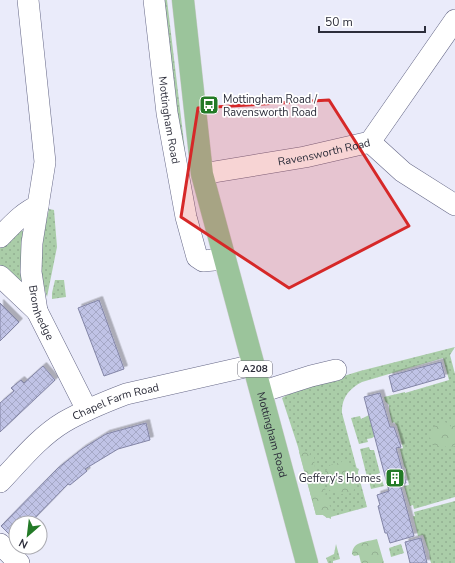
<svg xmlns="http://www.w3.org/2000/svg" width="455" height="563" font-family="'Nunito Sans',sans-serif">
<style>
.grass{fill:url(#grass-dots)}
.forest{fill:url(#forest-crowns)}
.building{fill:url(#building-cross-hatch);stroke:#8385a6;filter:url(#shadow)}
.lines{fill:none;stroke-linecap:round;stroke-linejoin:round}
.minor-casing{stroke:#666887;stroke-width:22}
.major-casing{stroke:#cdcdd0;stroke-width:23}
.minor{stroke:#fff;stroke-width:21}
.major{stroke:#9bc49b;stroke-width:22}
.marked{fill:#d62828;fill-opacity:0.2;stroke:#d62828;stroke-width:3;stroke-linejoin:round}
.labels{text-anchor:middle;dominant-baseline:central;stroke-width:3.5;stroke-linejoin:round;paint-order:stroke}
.shield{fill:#fff;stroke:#6c6d76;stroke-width:1}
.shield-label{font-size:10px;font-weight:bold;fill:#2d2e3b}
.poi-label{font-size:11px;fill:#2d2e3b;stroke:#fff;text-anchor:start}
.street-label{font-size:11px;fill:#2d2e3b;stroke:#fff}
</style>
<defs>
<pattern id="grass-dots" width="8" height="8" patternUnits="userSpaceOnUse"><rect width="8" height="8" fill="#aacda8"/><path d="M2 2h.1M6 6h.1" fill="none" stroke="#93b092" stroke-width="1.8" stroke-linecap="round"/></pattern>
<pattern id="forest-crowns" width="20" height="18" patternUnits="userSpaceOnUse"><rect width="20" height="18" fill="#aacda8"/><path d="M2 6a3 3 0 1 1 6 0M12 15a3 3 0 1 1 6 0" fill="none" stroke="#93b092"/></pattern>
<pattern id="building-cross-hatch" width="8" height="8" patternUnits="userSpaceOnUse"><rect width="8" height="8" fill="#c0c3e6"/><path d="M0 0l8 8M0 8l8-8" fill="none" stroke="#a5a8c6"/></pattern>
<filter id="shadow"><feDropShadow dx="3.5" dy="-3.5" stdDeviation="0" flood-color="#0004"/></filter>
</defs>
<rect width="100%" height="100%" fill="#eaebfa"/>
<path class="grass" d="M 161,0 L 167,0 L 186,159 L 185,170 Z
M 49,209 L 54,210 L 57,247 L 47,297 C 36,265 42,241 49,209 Z
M 17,229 L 23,231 L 25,236 L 23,284 L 0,268 L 0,242 Z
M 55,280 L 64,280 L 66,297 L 52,299 L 52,293 Z
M 455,347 L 450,355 L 455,374 L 455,497 L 414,509 L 413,505 L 410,506 L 404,486 L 409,485 L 406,473 L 406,469 L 404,466 L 400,449 L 403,448 L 397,426 L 394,422 L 392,423 L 389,410 L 389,405 L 385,401 L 384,397 L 405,392 L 405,393 L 449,380 L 443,358 L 362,382 C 350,388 341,398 342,413 L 367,507 L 327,518 L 323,515 L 316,515 L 298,447 L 282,398 L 292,392 L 360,371 Z
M 369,415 L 375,436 L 372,438 L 367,439 L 368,442 L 359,444 L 351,418 L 360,416 L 361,419 Z
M 369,447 L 370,450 L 374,450 L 380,473 L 367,477 L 360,449 Z
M 381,478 L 384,486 L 371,489 L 369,481 Z
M 455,501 L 455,563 L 431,563 C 429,558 430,553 428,549 C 426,544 425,540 423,535 L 418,536 L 413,516 L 415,516 L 414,512 Z
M 336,544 L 340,559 L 333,561 L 333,563 L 328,563 L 326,558 L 334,554 Z
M 401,544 L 404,553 L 391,557 L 389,548 Z"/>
<path class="forest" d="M 452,418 L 455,419 L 455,446 L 447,448 L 445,446 L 441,447 L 439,446 L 432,445 L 430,441 L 431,439 L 429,437 L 434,426 L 445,422 L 449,424 L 451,427 L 452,426 L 450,421 Z
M 301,450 L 308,452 L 310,453 L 309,457 L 310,458 L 313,456 L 314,457 L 315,469 L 316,470 L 319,480 L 323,481 L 325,479 L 325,471 L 328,470 L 327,465 L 330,466 L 331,464 L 335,465 L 337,463 L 340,464 L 343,460 L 349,462 L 350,465 L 359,469 L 357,475 L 359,480 L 357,481 L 357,484 L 355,486 L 353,493 L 342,494 L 338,494 L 337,491 L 331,493 L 330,490 L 327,489 L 329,485 L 326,484 L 324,486 L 326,491 L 325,496 L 331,508 L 331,519 L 323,515 L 316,515 L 299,452 Z
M 377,539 L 384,563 L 361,563 L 359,555 L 354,556 L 352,554 C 353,541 366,542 377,539 Z"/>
<path class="building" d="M 99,300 L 124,369 L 104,376 L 78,308 Z
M 0,303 L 19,322 L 0,341 Z
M 441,362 L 445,377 L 393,392 L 389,376 Z
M 43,366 L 55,380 L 0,432 L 0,403 L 14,391 L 11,388 L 21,380 L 24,383 Z
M 380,393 L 390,427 L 394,427 L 401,447 L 396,448 L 406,483 L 400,484 L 414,536 L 390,543 L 387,533 L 385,533 L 378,506 L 380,505 L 377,495 L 389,491 L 364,397 Z
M 146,423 L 150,440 L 118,449 L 85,469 L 87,471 L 70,485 L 68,484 L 30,523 L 16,523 L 16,541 L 1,526 L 58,468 L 82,449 L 106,434 Z
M 421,538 L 427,563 L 410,563 L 405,542 Z"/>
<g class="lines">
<g class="minor-casing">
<g id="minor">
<path id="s1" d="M 28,0 L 45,162 L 32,243 L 31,272 L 37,311 L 87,410"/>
<path id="s2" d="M 154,0 L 167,113 L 186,217 L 197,257 L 203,261 L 225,259"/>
<path d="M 370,142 L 403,172 L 455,205"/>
<path id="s3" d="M 202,174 L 305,157 L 370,142 L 455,20"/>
<path d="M 0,237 C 11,226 23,212 38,206"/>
<path d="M 0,276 L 37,311"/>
<path d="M 261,392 L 311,376 L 336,370"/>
<path id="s4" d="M 0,482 C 20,461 39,437 64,422 C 83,411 105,402 126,394 L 254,365"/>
<path d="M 0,544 L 19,563"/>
</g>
</g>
<g class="major-casing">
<g id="major">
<path id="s5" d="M 183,0 L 202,174 L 307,563"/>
</g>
</g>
<use href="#minor" class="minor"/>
<use href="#major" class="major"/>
</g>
<path class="marked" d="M 329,100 L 409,226 L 289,288 L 181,217 L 198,108 Z"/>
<defs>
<g id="bus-square" transform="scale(1)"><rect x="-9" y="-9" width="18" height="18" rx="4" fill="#237a27" stroke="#fff"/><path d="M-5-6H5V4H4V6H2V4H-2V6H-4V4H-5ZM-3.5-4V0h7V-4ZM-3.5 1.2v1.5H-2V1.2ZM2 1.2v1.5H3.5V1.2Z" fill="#fff"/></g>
<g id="building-square" transform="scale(1)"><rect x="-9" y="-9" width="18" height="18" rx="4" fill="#237a27" stroke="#fff"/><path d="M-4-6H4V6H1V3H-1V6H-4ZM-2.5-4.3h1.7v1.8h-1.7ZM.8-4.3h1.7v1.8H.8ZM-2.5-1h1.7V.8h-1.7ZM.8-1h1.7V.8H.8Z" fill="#fff"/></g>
</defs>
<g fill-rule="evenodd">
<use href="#bus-square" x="209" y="105"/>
<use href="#building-square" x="395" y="478"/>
</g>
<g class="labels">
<rect class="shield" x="238" y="361" width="34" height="16" rx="3"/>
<g class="shield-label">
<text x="255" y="369">A208</text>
</g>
<g class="poi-label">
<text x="223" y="99">Mottingham Road /<tspan x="223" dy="13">Ravensworth Road</tspan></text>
<text x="381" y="478" text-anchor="end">Geffery's Homes</text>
</g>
<g class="street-label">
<text stroke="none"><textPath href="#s2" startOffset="121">Mottingham Road</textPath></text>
<text stroke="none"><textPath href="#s3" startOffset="124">Ravensworth Road</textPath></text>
<text stroke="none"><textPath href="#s1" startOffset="316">Bromhedge</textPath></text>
<text stroke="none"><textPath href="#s4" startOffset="144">Chapel Farm Road</textPath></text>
<text stroke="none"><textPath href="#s5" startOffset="445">Mottingham Road</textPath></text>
</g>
</g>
<g transform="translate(28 535) rotate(208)"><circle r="19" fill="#ffffff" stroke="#ababb1"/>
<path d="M0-3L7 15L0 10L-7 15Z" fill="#237a27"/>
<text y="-6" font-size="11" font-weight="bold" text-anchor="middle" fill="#2d2e3b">N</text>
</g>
<path d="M319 26v6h106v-6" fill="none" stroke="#2d2e3b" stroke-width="2"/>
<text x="325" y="26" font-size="12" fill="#2d2e3b" stroke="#ffffff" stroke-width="3" paint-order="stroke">50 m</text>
</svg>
